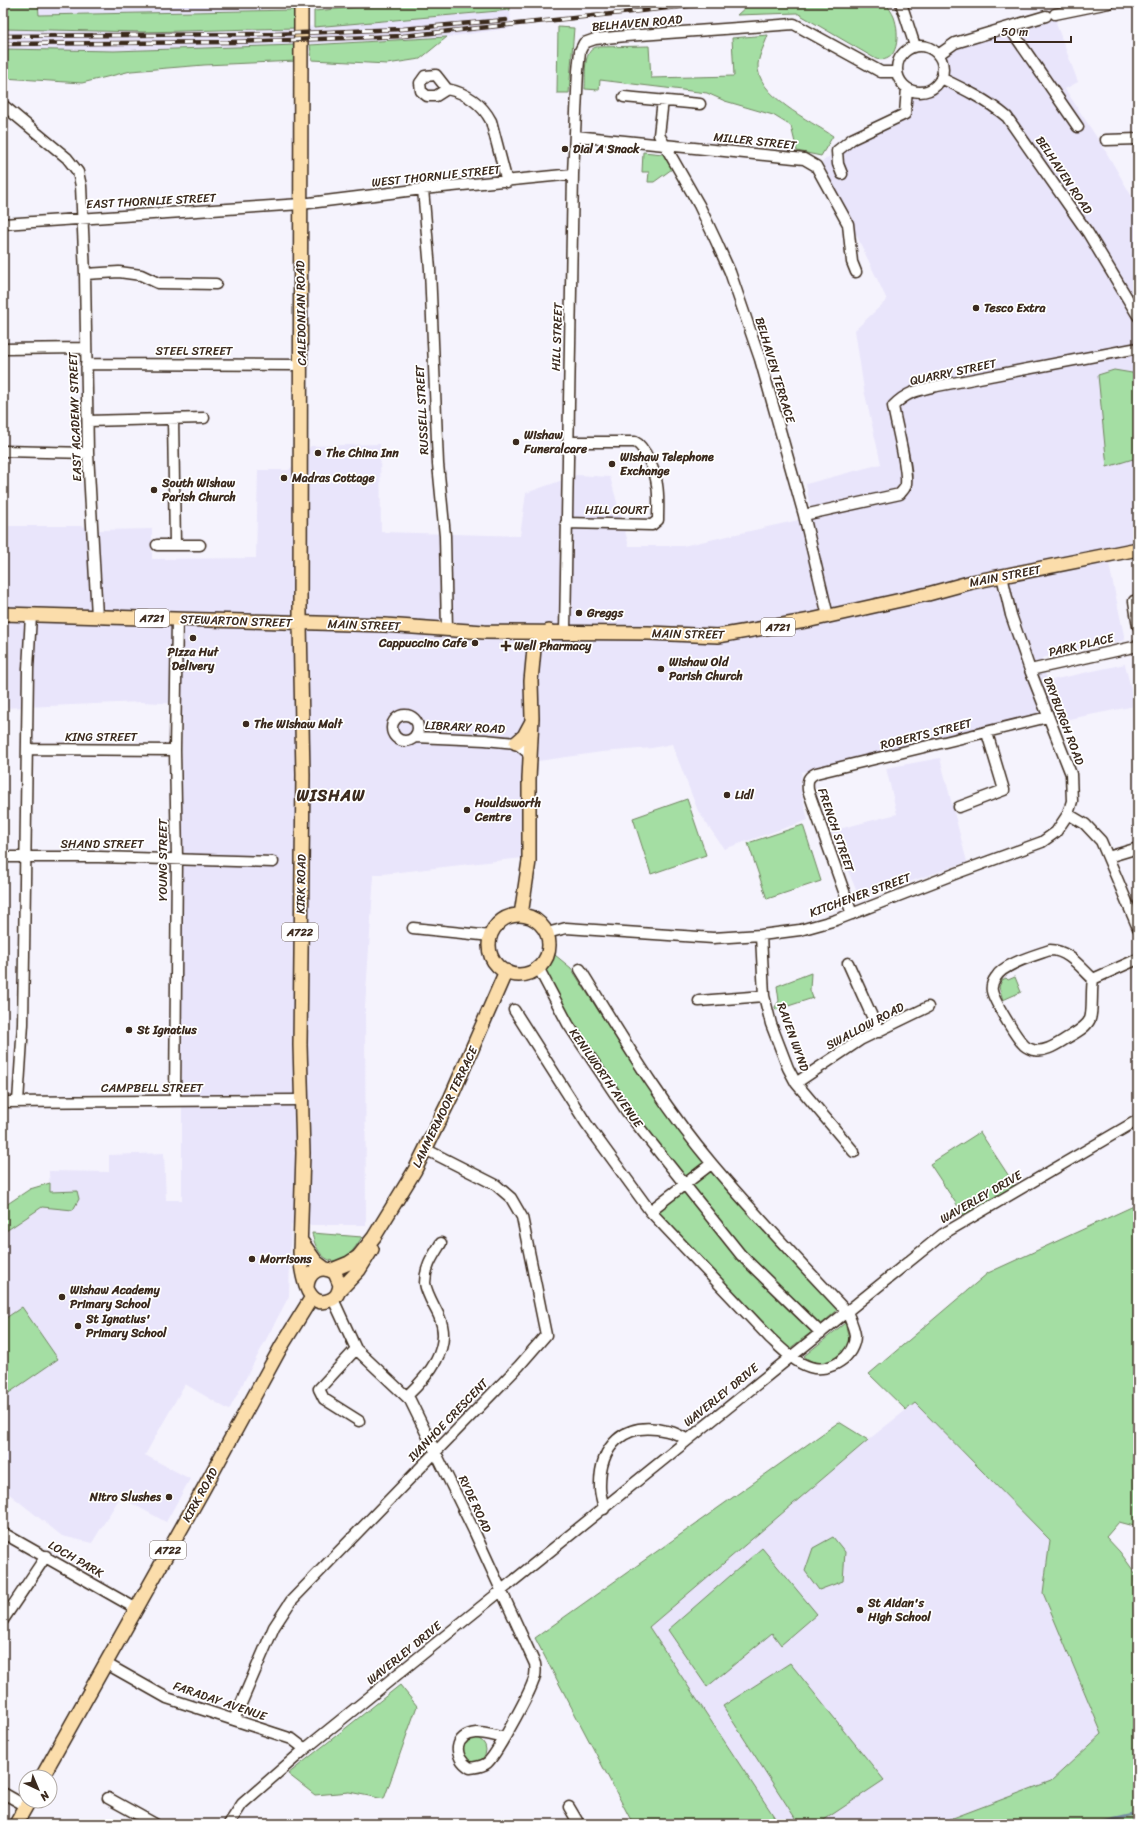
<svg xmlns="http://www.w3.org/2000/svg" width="1141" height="1827" font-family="Sriracha,sans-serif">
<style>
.built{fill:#e9e5fb}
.green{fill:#a4dea3;stroke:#708460}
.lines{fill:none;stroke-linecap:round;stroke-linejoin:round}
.stream{stroke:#758ca1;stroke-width:3}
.minor-casing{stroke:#3b2a1e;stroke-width:13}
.major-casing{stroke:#3b2a1e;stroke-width:16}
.minor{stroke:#fff;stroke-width:10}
.major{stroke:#fbddab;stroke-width:13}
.rail-casing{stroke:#3b2a1e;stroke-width:4.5}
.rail{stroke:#fff;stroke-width:3;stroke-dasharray:9;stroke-linecap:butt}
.poi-dot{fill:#3b2a1e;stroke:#fff;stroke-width:1.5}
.labels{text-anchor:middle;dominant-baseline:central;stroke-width:3.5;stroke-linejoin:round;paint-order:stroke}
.shield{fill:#fff;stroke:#766a62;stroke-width:1}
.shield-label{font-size:11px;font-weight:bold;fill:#3b2a1e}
.street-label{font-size:12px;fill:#3b2a1e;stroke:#fff}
.poi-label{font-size:12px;font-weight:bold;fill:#3b2a1e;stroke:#fff;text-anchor:start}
.district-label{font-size:16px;font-weight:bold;letter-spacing:1px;fill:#3b2a1e;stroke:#fff}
</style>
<rect width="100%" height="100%" fill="#f5f3fd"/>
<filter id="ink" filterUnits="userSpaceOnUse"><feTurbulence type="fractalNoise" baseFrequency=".025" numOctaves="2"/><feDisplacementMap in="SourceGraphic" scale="8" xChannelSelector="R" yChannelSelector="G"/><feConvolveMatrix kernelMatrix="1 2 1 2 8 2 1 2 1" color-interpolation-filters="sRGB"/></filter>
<g filter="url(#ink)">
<path class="built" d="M 38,3 L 263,3 L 262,10 L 38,15 Z
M 510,10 L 511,28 L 447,37 L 253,47 L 114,51 L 3,49 L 3,29 L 144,32 L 280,29 Z
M 1055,14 L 1057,26 L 1078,82 L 1065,89 L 1105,150 L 1135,202 L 1138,203 L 1138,548 L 1107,555 L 1125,640 L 1042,658 L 1047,681 L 1125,664 L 1135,706 L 802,772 L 800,787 L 808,820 L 724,849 L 698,811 L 672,744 L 652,748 L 602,752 L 531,762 L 531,857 L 374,875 L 365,1007 L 366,1225 L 291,1225 L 289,1296 L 229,1410 L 185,1384 L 145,1455 L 190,1479 L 166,1522 L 120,1497 L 92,1543 L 62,1536 L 3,1489 L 3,1233 L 42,1207 L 50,1196 L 49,1171 L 109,1172 L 109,1155 L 164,1153 L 166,1200 L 182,1200 L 182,704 L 141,702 L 3,708 L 3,526 L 81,526 L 100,530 L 152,529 L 152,559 L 256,558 L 258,470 L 289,470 L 311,446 L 380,444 L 381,532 L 520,536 L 526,493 L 577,475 L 610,477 L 629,546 L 683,546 L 812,517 L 806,484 L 881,464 L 864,390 L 855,330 L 887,300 L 822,162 L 852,139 L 904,114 L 907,88 L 918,92 L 934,87 L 942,73 L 942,64 L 938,55 L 955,43 Z
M 940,758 L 967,862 L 860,899 L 831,831 L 897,814 L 886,768 Z
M 915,1403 L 1050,1540 L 1043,1593 L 1102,1734 L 1051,1781 L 937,1824 L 779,1824 L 649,1627 L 868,1440 Z"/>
<path class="green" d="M 3,3 L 38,3 L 39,15 L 295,10 L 295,28 L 144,32 L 3,29 Z
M 402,3 L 510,3 L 510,10 L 314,27 L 314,11 Z
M 766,3 L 886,3 C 888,7 892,12 894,17 C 900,33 899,65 876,59 L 797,13 L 737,15 L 747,6 Z
M 558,27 L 574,28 L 569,93 L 557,93 Z
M 768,35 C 765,44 759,55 758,64 C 755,95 811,121 833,136 L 821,156 L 797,151 L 791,126 L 773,115 L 725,101 L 707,93 L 600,80 L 599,90 L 585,89 C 586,76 582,52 596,47 L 649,46 L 651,78 L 734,76 L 732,38 Z
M 447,37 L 420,59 L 387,64 L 312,60 L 310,45 Z
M 297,45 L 297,61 L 204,65 L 131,71 L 82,83 L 3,78 L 3,49 L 114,51 Z
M 643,152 L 663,154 L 672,169 L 654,182 L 648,182 L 649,172 L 642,172 Z
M 1114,370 L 1138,374 L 1138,467 L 1133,459 L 1107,467 L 1098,375 Z
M 687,799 L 706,855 L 651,874 L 633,818 Z
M 803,825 L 821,881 L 767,899 L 748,843 Z
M 555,955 L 571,968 L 642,1079 L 705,1164 L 686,1179 L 629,1109 L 571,1023 L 541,965 Z
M 811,973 L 810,990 L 813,998 L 776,1010 L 775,1007 L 779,1001 L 777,986 Z
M 1015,977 L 1021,992 L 1003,1000 L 999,987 L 1002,980 L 1006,978 L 1008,980 Z
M 980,1132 L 1018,1190 L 967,1220 L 930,1164 Z
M 711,1169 L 782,1251 L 840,1308 L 819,1326 L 743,1253 L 690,1186 Z
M 50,1183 L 50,1192 L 77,1191 L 79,1199 L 73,1210 L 42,1207 L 3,1233 L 3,1207 L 30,1189 Z
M 684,1189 L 813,1331 L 789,1349 L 772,1335 L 656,1211 Z
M 1138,1204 L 1138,1527 L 1119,1522 L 1106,1537 L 1120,1552 L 1138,1577 L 1138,1824 L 937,1824 L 1051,1781 L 1102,1734 L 1043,1593 L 1050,1540 L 915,1403 L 906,1410 L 869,1374 L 988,1273 Z
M 312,1233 L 362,1237 C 357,1245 350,1256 341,1260 C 324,1266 314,1246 312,1233 Z
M 22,1307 L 58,1359 L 3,1397 L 3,1320 Z
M 845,1323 L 850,1342 C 848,1346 845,1353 842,1356 C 830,1367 815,1366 804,1356 Z
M 839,1422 L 868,1440 L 649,1627 L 779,1824 L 633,1824 L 535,1638 Z
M 833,1537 L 845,1552 L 843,1581 L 819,1590 L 805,1571 L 813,1548 Z
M 762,1548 L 817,1614 L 781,1645 L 772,1633 L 707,1687 L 668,1630 Z
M 790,1663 L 884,1780 L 818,1824 L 799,1824 L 723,1706 Z
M 400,1685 L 417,1706 L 384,1799 L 349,1792 L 315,1795 L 288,1774 Z
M462 1750a12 12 0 1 1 24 0a12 12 0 1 1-24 0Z"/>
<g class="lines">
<path class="stream" d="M 633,1823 L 637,1824
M 1094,1824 L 1138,1814"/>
<g class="minor-casing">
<path id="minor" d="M 901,3 L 915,46
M 1055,14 L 1109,3
M 1009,27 L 1078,127
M897 69a23 23 0 1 1 46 0a23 23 0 1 1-46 0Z
M 938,55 L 955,43 L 1046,16
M 941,78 C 964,89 987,100 1007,117 L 1088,233 L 1138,316
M 447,89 L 436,75 L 425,76 L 420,83 L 421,91 L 427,96 L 436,96 L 447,89 C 466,93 482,104 491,121 L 507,182
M 624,97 L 700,104
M 663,100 L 659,135 L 699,205 L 716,241 L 730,272 L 760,359 L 804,515 L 828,616
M 3,105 L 67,158 L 78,172 L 81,186 L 85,274 L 88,453 L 97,616
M 575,136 L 804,159 L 816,166 L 848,224 L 852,262 L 856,272
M 1106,140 L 1138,139
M 842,174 L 838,164 L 837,151 L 852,139 L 905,114 L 907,88
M 423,189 L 430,269 L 438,464 L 445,536 L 447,630
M 3,224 L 301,204 L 423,189 L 573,174
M 85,274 L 119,272 L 141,275 L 158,283 L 216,284
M 3,349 L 86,348
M 86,364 L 301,365
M 173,419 L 175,545
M 88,421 L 204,418
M 3,451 L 88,453
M 804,515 L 900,494 C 902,491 906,488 906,484 C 908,467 896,425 893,406 C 907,392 918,390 937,386 L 1138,348
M 566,523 L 652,525 L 658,520 C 658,509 659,496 657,485 C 656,474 645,446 635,442 L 568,442
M 157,545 L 200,545
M 1134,601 L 1138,626
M 565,632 L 573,174 L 578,71 L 580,51 L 584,43 L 595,39 L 626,36 L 794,24 L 881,72 L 897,72
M 1030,670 L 1138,646
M392 728a13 13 0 1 1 26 0a13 13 0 1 1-26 0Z
M 415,737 L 485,740 L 516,743 L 527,752 L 530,759
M 27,749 L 175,750
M 959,807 L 1004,790 L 987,733
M 1068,814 L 1085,824 L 1101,841 L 1138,928
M 3,857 L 99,857 L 273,862
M 1108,857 L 1138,848
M 852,914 L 808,790 C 807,780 808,777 816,773 L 1048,717
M 413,928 L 491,936
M 547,933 L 566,928 L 713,938 L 761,935 L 800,930 L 836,920 L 957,873 L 1042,842 L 1056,832 L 1068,814 L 1072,801 L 1071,774 L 1030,670 L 1011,615 L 1002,576
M 761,935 L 764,996 L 771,1024 L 788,1068 L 796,1083 L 854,1152
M 1050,950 C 1068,950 1080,967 1093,979 C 1091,990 1093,1011 1090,1019 C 1086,1028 1075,1033 1067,1038 C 1057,1044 1045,1053 1033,1050 C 1030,1049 1025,1047 1023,1044 C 1016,1037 994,1001 992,991 C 991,986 993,981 996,977 C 1003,964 1036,955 1050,950 Z
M 848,963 L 879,1032
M 542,964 L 540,971 L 568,1024 L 627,1112 L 741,1255 L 821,1333
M 1093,979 L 1138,959
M 699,1001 L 764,996
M 514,1010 L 586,1123 L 650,1211 L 770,1338 C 782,1349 794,1362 810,1367 C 830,1373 855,1357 855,1335 C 854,1327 850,1319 847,1312 C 801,1263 755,1215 712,1164 C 661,1104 621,1035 580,969
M 796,1083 L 860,1040 L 928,1007
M 175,1100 L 177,858 L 175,750 L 177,619
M 3,1102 L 301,1100
M 18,1102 L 23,1024 L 28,669 L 31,615
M 650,1211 L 711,1164
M 333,1299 L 356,1349 L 410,1400 L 474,1531 L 535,1664 C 536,1670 536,1676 533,1682 C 528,1696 496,1756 487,1763 C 482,1767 476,1767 470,1768 C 452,1757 454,1735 476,1733 C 485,1732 495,1737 504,1737
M 356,1349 L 319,1389 L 324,1399 L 359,1421
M 407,1396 C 428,1376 453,1348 439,1316 C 435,1307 426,1293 425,1283 C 425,1267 433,1256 441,1243
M 604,1509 C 603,1502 600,1495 600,1488 C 599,1446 624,1420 667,1431 C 674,1432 680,1436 687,1439
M 3,1533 L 135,1608
M 3,1620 L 46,1556
M 105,1663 L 167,1698 L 292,1739 L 305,1749
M 234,1720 L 274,1627 L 291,1601 L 519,1366 L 546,1335 L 522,1217 L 511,1198 L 496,1185 L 425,1149
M 3,1793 L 26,1806
M 108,1798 L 155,1824
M 569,1807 L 579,1824
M 229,1824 L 242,1804 L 305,1749 L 943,1234 L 1138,1120"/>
</g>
<g class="major-casing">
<path id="major" d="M 301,3 L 300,623 L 303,775 L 300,1045 L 303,1153 L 300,1252 C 301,1268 305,1311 330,1300 C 337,1298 339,1292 340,1285 L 335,1273 C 322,1264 308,1271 307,1287
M 3,614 L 385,625 L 484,632 L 648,633 L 718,636 L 811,620 L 928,594 L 972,582 L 1138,549
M 516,743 L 524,736 L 531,723
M 521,915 L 529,861 L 529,779 L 532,718 L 531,681 L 534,649 L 539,641 L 549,631
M489 945a30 30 0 1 1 60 0a30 30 0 1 1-60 0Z
M 301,1241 L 316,1262 L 324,1268
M 332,1270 L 349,1263 L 358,1257 L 374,1237 L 415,1170 L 451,1097 L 506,971
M 340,1290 L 359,1270 L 372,1249
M 42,1777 L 204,1488 L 281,1347 L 312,1297
M 16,1824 L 29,1801"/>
</g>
<use href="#minor" class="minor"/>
<use href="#major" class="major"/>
<g class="rail-casing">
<path id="rail" d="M 3,36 L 275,34 L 402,29 L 506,20
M 3,44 L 232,42 L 403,36 L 716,3"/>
</g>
<use href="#rail" class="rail"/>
</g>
</g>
<g class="poi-dot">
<circle cx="565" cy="149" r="4"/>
<circle cx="976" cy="308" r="4"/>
<circle cx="516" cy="442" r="4"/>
<circle cx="318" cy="453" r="4"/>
<circle cx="612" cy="464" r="4"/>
<circle cx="284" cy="478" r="4"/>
<circle cx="154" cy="490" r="4"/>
<circle cx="579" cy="613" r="4"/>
<circle cx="193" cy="638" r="4"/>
<circle cx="475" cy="643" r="4"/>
<path d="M504 640h4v4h4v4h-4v4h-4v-4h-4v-4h4z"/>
<circle cx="661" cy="669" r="4"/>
<circle cx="246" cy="724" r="4"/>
<circle cx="727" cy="795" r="4"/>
<circle cx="467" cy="810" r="4"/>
<circle cx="129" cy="1030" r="4"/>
<circle cx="252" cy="1259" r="4"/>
<circle cx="62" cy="1297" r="4"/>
<circle cx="78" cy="1326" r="4"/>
<circle cx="169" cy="1497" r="4"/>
<circle cx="860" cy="1610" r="4"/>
</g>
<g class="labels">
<g class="shield">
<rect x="135" y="609" width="34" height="18" rx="3"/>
<rect x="761" y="618" width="34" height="18" rx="3"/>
<rect x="282" y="923" width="36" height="18" rx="3"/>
<rect x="150" y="1541" width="36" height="18" rx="3"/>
</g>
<g class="shield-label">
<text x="152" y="618">A721</text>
<text x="778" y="627">A721</text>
<text x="300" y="932">A722</text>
<text x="168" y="1550">A722</text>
</g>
<g class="street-label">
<text transform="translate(637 23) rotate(-5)">BELHAVEN ROAD</text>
<text transform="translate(755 141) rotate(6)">MILLER STREET</text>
<text transform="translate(1064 175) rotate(56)">BELHAVEN ROAD</text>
<text transform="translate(436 176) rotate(-6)">WEST THORNLIE STREET</text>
<text transform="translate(151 201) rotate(-3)">EAST THORNLIE STREET</text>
<text transform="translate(301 313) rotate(-91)">CALEDONIAN ROAD</text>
<text transform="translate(557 337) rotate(-88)">HILL STREET</text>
<text x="194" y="351">STEEL STREET</text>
<text transform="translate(775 370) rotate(73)">BELHAVEN TERRACE</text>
<text transform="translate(953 372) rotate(-12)">QUARRY STREET</text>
<text transform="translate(422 410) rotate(-93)">RUSSELL STREET</text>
<text transform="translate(75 417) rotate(-92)">EAST ACADEMY STREET</text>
<text x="617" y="510">HILL COURT</text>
<text transform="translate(1005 576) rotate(-11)">MAIN STREET</text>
<text transform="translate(236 621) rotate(2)">STEWARTON STREET</text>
<text transform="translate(364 625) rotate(2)">MAIN STREET</text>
<text transform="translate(688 634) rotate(1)">MAIN STREET</text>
<text transform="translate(1081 645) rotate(-13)">PARK PLACE</text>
<text transform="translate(1064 721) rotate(69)">DRYBURGH ROAD</text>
<text transform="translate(465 727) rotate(3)">LIBRARY ROAD</text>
<text transform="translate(926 734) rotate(-14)">ROBERTS STREET</text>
<text x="101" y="737">KING STREET</text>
<text transform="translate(836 830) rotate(71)">FRENCH STREET</text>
<text x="102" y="844">SHAND STREET</text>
<text transform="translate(163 860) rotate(-90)">YOUNG STREET</text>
<text transform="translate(301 884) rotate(-89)">KIRK ROAD</text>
<text transform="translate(860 895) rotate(-20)">KITCHENER STREET</text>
<text transform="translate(865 1026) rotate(-28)">SWALLOW ROAD</text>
<text transform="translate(793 1037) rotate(70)">RAVEN WYND</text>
<text transform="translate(606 1078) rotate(55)">KENILWORTH AVENUE</text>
<text x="152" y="1088">CAMPBELL STREET</text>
<text transform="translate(445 1107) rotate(-64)">LAMMERMOOR TERRACE</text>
<text transform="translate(981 1197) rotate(-30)">WAVERLEY DRIVE</text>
<text transform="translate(721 1395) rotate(-39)">WAVERLEY DRIVE</text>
<text transform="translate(448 1420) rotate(-46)">IVANHOE CRESCENT</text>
<text transform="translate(200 1495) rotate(-61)">KIRK ROAD</text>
<text transform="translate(475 1504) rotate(65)">RYDE ROAD</text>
<text transform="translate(76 1559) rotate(30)">LOCH PARK</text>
<text transform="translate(404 1653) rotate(-39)">WAVERLEY DRIVE</text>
<text transform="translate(220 1701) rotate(19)">FARADAY AVENUE</text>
</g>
<g class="poi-label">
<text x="573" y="149">Dial A Snack</text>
<text x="984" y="308">Tesco Extra</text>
<text x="524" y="435">Wishaw<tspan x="524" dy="14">Funeralcare</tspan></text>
<text x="326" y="453">The China Inn</text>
<text x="620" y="457">Wishaw Telephone<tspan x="620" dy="14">Exchange</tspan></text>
<text x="292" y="478">Madras Cottage</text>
<text x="162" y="483">South Wishaw<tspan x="162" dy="14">Parish Church</tspan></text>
<text x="587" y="613">Greggs</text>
<text x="467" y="643" text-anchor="end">Cappuccino Cafe</text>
<text x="514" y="646">Well Pharmacy</text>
<text x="193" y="652" text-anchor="middle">Pizza Hut<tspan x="193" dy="14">Delivery</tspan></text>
<text x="669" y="662">Wishaw Old<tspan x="669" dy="14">Parish Church</tspan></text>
<text x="254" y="724">The Wishaw Malt</text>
<text x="735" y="795">Lidl</text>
<text x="475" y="803">Houldsworth<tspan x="475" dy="14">Centre</tspan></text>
<text x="137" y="1030">St Ignatius</text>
<text x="260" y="1259">Morrisons</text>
<text x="70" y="1290">Wishaw Academy<tspan x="70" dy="14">Primary School</tspan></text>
<text x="86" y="1319">St Ignatius'<tspan x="86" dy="14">Primary School</tspan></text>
<text x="161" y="1497" text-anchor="end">Nitro Slushes</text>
<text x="868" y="1603">St Aidan's<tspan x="868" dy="14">High School</tspan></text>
</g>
<g class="district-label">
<text x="331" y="795">WISHAW</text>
</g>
</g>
<rect width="1141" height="1827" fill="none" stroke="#fff" stroke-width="16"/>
<rect x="8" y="8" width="1125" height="1811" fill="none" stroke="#3b2a1e" stroke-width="1.5" filter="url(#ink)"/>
<g transform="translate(38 1789) rotate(136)"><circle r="19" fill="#ffffff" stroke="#b1aaa5"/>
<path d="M0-3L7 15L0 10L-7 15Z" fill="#3b2a1e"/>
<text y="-6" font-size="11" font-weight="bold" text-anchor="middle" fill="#3b2a1e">N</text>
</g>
<path d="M995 36v6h76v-6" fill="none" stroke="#3b2a1e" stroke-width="2"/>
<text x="1001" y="36" font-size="12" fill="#3b2a1e" stroke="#ffffff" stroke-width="3" paint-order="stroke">50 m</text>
</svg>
